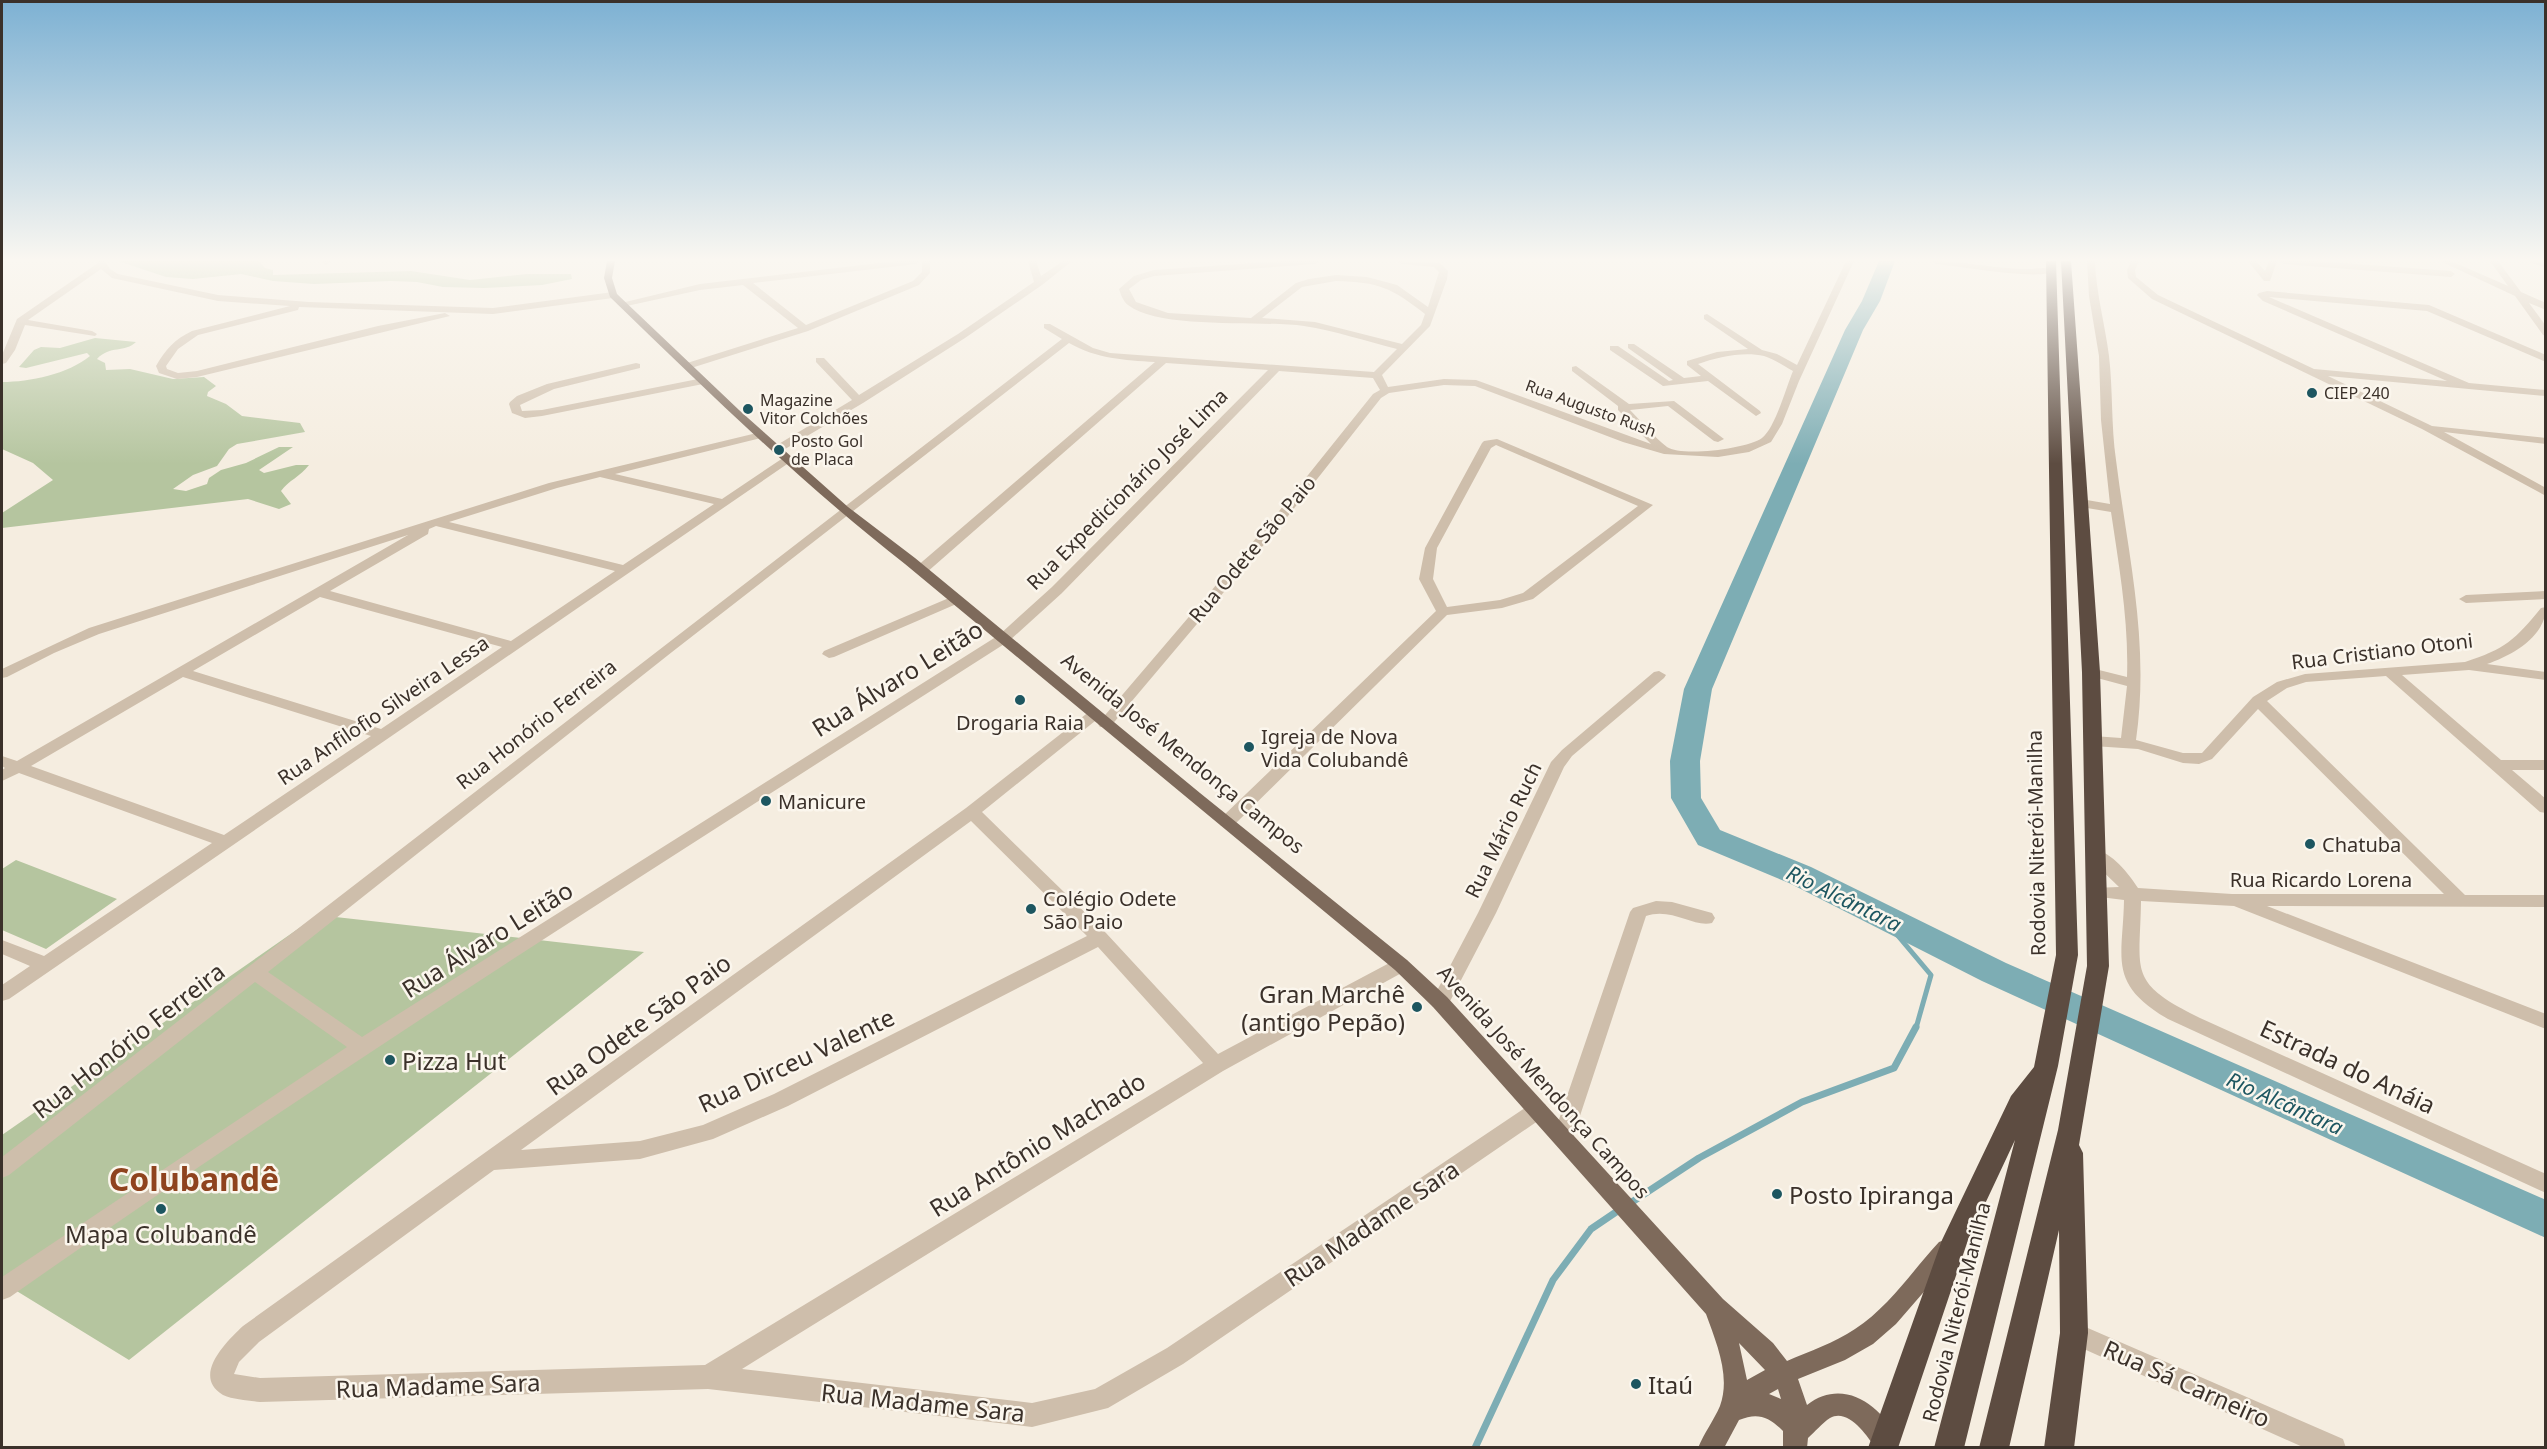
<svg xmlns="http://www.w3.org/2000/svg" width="2547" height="1449" font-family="'Noto Sans',sans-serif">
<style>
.green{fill:#b5c59f}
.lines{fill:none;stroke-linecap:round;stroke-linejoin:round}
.stream-far1{stroke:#7dadb4;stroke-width:5}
.stream{stroke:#7dadb4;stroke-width:7}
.river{fill:#7dadb4;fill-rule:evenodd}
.minor{fill:#cebeab;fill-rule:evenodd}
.major{fill:#7e6a5b;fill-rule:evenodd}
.highway{fill:#5d4c41;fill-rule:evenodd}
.poi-dot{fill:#1d5660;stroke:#fbf6ed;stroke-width:2}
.labels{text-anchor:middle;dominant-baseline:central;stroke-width:5;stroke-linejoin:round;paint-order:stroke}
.far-poi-label{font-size:16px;fill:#3b312a;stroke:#fbf6ed;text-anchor:start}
.far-street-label{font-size:16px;fill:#3b312a;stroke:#fbf6ed}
.street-label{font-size:20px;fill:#3b312a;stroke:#fbf6ed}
.poi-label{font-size:20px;fill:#3b312a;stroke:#fbf6ed;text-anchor:start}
.water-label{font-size:21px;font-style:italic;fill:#1d5660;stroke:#fbf6ed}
.near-street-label{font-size:24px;fill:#3b312a;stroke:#fbf6ed}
.near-poi-label{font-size:24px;fill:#3b312a;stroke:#fbf6ed;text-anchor:start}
.near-district-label{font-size:32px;font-weight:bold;fill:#8f431e;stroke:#fbf6ed}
</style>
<rect width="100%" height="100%" fill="#f5ede0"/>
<path class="green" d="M 118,261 L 259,261 L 265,268 L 273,270 L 273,275 L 411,271 L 470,280 L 527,274 L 571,274 L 572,279 L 542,285 L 484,288 L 443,287 L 417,282 L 391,281 L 314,284 L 273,281 L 241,274 L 193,279 L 166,277 Z
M 95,338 L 136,342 C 125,353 110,345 97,359 L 105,363 L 106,370 L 130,369 L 173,379 L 204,377 L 216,386 L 208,392 L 207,396 L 226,404 L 242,416 L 300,423 L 305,432 L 237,444 L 229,449 L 217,466 L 193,475 L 173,489 L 186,491 L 207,484 L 209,478 L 221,470 L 246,463 L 279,447 L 293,447 L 259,470 L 264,473 L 296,465 L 309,465 C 300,477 289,480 281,491 L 291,504 L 279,509 L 248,499 L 2,528 L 2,513 L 53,480 L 33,463 L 2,449 L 2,382 C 30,382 68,374 90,356 L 87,353 L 26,368 L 19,367 L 34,350 L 41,347 L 60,348 Z
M 16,860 L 117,899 L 46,949 L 2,930 L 2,869 Z
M 318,915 L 644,952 L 129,1360 L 2,1282 L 2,1135 Z"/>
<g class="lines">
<path class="stream-far1" d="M 1883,918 L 1931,975 L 1916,1028"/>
<path class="stream" d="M 1629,1204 L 1699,1158 L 1802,1102 L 1894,1068 L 1916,1027
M 1475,1448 L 1553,1280 L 1591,1229 L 1619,1210"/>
<path class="river" d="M 1879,261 L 1895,261 L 1880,301 L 1863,330 L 1712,689 L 1700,761 L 1701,798 L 1720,830 L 1811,867 L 2006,963 L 2546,1200 L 2546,1238 L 1982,981 L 1789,883 L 1698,845 L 1671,798 L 1670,761 L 1684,689 L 1845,330 L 1862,301 Z"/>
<path class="minor" d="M 2,261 L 8,261 L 2,265 Z
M 97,261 L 105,261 L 110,269 L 118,274 L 218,295 L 309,302 L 493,308 L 613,292 L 618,295 L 613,298 L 493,314 L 299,307 L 298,310 L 198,335 L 178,349 L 166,366 L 167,369 L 178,373 L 197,371 L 378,326 L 445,313 L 450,316 L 197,377 L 177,379 L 159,373 L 156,366 C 165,350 175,339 192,331 L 290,306 L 218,301 L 112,278 L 101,269 L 28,320 L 92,331 L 97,334 L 95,336 L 25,325 L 15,350 L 6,363 L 2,364 L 2,355 L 17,319 L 98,263 Z
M 321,261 L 330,261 L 330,262 L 326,265 Z
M 896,261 L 920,261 L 916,264 L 753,283 L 806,325 L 913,281 L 922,272 L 922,261 L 930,261 L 930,273 L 919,285 L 808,331 L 688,369 L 684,368 L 684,364 L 798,328 L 743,285 L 700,290 L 622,307 L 617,304 L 700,284 Z
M 1028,261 L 1036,261 L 1041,276 L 1063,261 L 1072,261 L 1042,285 L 965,338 L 863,403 L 780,452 L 772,452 L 772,448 L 852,400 L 816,362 L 816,358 L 824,358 L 859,395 L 958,334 L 1034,282 Z
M 1282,261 L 1319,261 L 1315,264 L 1154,276 L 1141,280 L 1129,289 L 1136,302 L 1168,313 L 1251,318 L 1296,283 L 1309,279 L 1336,275 L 1367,277 L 1397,285 L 1428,307 L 1439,272 L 1434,267 L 1402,264 L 1398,261 L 1440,263 L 1448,271 L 1447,279 L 1430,326 L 1382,375 L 1388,387 L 1444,379 L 1476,380 L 1651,444 L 1618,410 L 1618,406 L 1572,371 L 1572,367 L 1576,366 L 1629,404 L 1674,401 L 1724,439 L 1718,442 L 1714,441 L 1668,406 L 1630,410 C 1642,422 1654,437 1667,447 C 1681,457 1747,449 1762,438 C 1775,428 1786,388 1793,371 C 1784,366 1774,359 1764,356 C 1744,351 1717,357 1698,364 L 1760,411 L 1761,413 L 1756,416 L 1708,381 L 1663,386 L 1610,350 L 1610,346 L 1618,346 L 1669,381 L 1673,380 L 1628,348 L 1628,344 L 1634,344 L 1684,378 L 1701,376 L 1687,365 L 1687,361 L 1717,352 L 1748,349 L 1704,319 L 1704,315 L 1707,314 L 1762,350 L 1777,354 L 1797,365 L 1846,261 L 1854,261 L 1799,381 L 1782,424 L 1771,442 L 1749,452 L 1718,457 L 1664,454 L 1623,442 L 1475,386 L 1444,385 L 1389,393 L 1381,398 L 1288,516 L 1110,727 L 1100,727 L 1098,724 L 1100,721 L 1280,510 L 1373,394 L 1380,390 L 1373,378 L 1279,371 L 1062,593 L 1009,641 C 673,856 336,1068 10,1297 L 2,1300 L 2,1277 L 347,1047 L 255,982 L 9,1175 L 2,1178 L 2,1157 L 1062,339 L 1044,328 L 1044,324 L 1050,324 L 1093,348 L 1110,353 L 1374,372 L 1397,349 C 1366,341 1335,331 1304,326 C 1261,320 1160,330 1128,305 C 1123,301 1121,295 1119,289 L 1134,276 L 1154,270 ZM 1336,281 C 1379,282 1392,288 1425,314 L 1421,325 L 1402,344 L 1315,322 L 1262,318 L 1302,287 ZM 1069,343 C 1097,359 1124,360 1155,362 L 916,567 L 915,570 L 916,573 L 926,573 L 1166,363 L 1268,370 L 1052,587 L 999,635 L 362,1037 L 268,972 L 672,652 Z
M 1932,261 C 1964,261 1996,269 2028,269 C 2037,269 2048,266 2055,271 C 2040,281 1959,266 1936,264 Z
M 2087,261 L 2095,261 C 2096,293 2105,324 2109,356 C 2113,390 2111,425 2116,460 C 2128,556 2150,642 2136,740 L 2183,753 L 2202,753 L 2253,697 L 2277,682 L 2305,674 L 2465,662 C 2505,649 2515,640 2541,608 L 2546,607 C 2546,636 2513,655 2487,664 L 2546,672 L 2546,680 L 2469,670 L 2402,675 L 2501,760 L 2546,760 L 2546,770 L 2512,770 L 2546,799 L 2546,813 L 2540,812 L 2386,676 L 2306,682 L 2287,688 L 2267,701 L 2465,895 L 2546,895 L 2546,907 L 2267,906 L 2546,1014 L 2546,1029 L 2234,906 L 2141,901 C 2140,973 2127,982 2200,1018 L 2546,1174 L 2546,1193 L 2168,1019 C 2107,983 2123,959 2124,900 L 2092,896 L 2089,892 L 2092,888 L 2119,887 L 2090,859 L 2088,855 L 2090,851 C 2108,846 2129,874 2138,888 L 2232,894 L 2444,894 L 2258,709 L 2212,759 L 2199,764 L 2183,763 L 2138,749 L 2093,746 L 2085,741 L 2093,736 L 2121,738 L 2127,686 L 2086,675 L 2084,672 L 2091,668 L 2127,677 C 2129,622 2119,566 2111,512 L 2081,507 L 2075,503 L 2081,499 L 2110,504 L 2101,420 L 2099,356 L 2089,296 Z
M 2131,261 L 2139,261 L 2135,270 L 2136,277 L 2158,295 L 2314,369 L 2447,381 L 2263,301 L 2257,295 L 2259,293 L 2267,291 L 2429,305 L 2546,355 L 2546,362 L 2427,311 L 2269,297 L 2469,383 L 2546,390 L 2546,396 L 2328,376 L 2432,426 L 2546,438 L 2546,444 L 2444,432 L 2546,488 L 2546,496 L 2422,429 L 2152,299 L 2128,278 L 2127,270 Z
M 2248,261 L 2256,261 L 2265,271 L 2269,261 L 2277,261 L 2270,281 L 2264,281 Z
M 2280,261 L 2315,261 L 2451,271 L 2455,274 L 2451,277 L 2284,264 Z
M 2440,261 L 2451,261 L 2508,286 L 2490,261 L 2498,261 L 2521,292 L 2546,303 L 2546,310 L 2529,303 L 2546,326 L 2546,336 L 2543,335 L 2515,296 Z
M 2531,261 L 2546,262 L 2546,268 L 2532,263 Z
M 636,363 L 640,364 L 640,368 L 554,389 L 520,405 L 522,411 L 542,410 L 703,378 L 708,381 L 703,384 L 542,416 L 525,418 L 512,413 L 509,404 L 510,402 L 517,396 L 547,384 Z
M 761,432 L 765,433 L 765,437 L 615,474 L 722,499 L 783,458 L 787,457 L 793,460 L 9,999 L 2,1001 L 2,985 L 30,966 L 2,954 L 2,940 L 44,956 L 212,843 L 19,773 L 2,781 L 2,770 L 5,768 L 2,766 L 2,756 L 17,761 L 408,535 L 99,634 L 54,653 L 7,677 L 2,678 L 2,669 L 89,628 L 549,483 ZM 600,477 L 714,504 L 623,565 L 449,522 L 557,488 ZM 436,526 L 615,571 L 511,641 L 330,591 L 428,534 L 429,529 ZM 320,597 L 502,647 L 381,729 L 193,671 ZM 183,677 L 371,736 L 224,835 L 31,766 Z
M 1497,439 L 1653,505 L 1533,599 L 1502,608 L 1447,615 L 1233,826 L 1221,826 L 1219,822 L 1221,818 L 1436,611 L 1419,579 L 1425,548 L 1482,443 L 1484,441 ZM 1496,445 L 1638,506 L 1523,593 L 1500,600 L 1447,607 L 1433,579 L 1437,548 L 1491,448 Z
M 2546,591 L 2546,599 L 2466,603 L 2459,599 L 2466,595 Z
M 956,595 L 963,599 L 961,602 L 834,657 L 829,658 L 822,654 L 824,651 Z
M 1659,671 L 1666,675 L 1664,678 L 1572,756 L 1564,767 L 1496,913 L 1447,1007 L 1440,1009 L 1433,1007 L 1431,1002 L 1478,913 L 1551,762 L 1562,750 L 1654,672 Z
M 1095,709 L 1100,711 L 1102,714 L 1100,717 L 982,812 L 1106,933 L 1218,1054 L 1395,960 L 1401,958 L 1407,960 L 1410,965 L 1407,970 L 1223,1071 L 742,1369 L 1032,1403 L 1095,1389 L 1167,1348 L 1531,1104 L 1538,1102 L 1545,1104 L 1548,1110 L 1545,1116 L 1183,1364 L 1108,1408 L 1032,1427 L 708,1389 L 260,1402 C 248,1400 234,1400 223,1395 C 191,1376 227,1341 243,1326 L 966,808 L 1090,711 ZM 971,821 L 1087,936 L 774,1094 L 703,1125 L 640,1141 L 521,1150 ZM 1098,947 L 1203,1063 L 705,1365 L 260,1378 L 234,1374 L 239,1362 L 259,1342 L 494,1170 L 640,1159 L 713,1139 L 788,1106 Z
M 1656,901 L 1672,902 L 1712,913 L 1715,918 L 1712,923 C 1694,928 1672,907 1646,916 L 1573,1137 L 1570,1143 L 1563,1146 L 1556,1143 L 1553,1137 L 1630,912 L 1633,908 Z
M 2074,1322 L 2343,1439 L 2346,1448 L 2305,1448 L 2066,1341 L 2062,1333 L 2066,1325 Z"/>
<path class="major" d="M 607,261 L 615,261 L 612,278 L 617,294 L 739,410 L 848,507 L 915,558 L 1200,793 L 1407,960 L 1447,997 L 1723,1299 L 1773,1343 L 1787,1361 C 1810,1351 1834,1343 1855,1329 C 1889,1307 1912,1271 1939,1242 L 1947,1239 L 1955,1242 L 1958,1249 L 1955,1256 L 1896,1324 L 1873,1344 L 1845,1360 L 1798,1379 L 1807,1405 C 1842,1377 1882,1404 1897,1440 L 1894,1448 L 1875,1448 C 1867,1435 1848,1408 1830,1418 C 1822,1423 1815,1432 1808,1438 L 1807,1448 L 1783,1448 L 1783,1431 C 1769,1417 1758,1412 1739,1420 L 1724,1448 L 1698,1448 C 1704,1433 1714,1420 1720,1406 C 1731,1376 1716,1342 1706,1314 L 1433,1007 L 1395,970 L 905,564 C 800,482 705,389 610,297 L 604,278 ZM 1739,1343 L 1765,1370 L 1747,1380 ZM 1778,1389 L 1781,1399 L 1769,1394 Z"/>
<path class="highway" d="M 2046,261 L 2056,261 L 2078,955 L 2058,1066 L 1964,1448 L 1934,1448 L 2015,1140 L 1968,1240 L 1898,1448 L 1868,1448 L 1942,1240 L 2011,1096 L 2034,1067 L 2056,955 Z
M 2061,261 L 2071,261 L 2100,672 L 2109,966 L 2079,1145 L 2083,1153 L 2088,1333 L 2074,1448 L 2044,1448 L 2060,1333 L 2059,1230 L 2009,1448 L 1979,1448 L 2058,1130 L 2087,966 L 2082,672 Z"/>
</g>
<linearGradient id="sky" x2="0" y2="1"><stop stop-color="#7db1d3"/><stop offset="0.56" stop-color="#faf7f1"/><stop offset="1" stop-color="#faf7f1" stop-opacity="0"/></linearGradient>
<rect width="2547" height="464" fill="url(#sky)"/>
<g class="poi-dot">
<circle cx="2312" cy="393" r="6"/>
<circle cx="748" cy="409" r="6"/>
<circle cx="779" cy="450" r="6"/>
<circle cx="1020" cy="700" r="6"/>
<circle cx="1249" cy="747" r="6"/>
<circle cx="766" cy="801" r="6"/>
<circle cx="2310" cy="844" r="6"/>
<circle cx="1031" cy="909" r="6"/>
<circle cx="1417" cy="1007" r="6"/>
<circle cx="390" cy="1060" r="6"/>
<circle cx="1777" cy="1194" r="6"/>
<circle cx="161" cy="1209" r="6"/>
<circle cx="1636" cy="1384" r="6"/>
</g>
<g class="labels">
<g class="far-poi-label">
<text x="2324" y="393">CIEP 240</text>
<text x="760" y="400">Magazine<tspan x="760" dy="18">Vitor Colchões</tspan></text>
<text x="791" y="441">Posto Gol<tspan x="791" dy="18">de Placa</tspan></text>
</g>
<g class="far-street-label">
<text transform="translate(1591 408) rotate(20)">Rua Augusto Rush</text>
</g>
<g class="street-label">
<text transform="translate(1127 489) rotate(-45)">Rua Expedicionário José Lima</text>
<text transform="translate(1252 549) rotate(-50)">Rua Odete São Paio</text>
<text transform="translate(2382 651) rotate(-7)">Rua Cristiano Otoni</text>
<text transform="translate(383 710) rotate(-34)">Rua Anfilofio Silveira Lessa</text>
<text transform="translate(536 724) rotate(-38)">Rua Honório Ferreira</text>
<text transform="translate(1183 753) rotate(39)">Avenida José Mendonça Campos</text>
<text transform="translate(1503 830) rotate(-64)">Rua Mário Ruch</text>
<text transform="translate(2036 843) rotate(-91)">Rodovia Niterói-Manilha</text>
<text x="2321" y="879">Rua Ricardo Lorena</text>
<text transform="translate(1544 1082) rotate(48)">Avenida José Mendonça Campos</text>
<text transform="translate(1956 1312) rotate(-76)">Rodovia Niterói-Manilha</text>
</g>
<g class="poi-label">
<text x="1020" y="722" text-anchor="middle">Drogaria Raia</text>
<text x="1261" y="736">Igreja de Nova<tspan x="1261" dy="23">Vida Colubandê</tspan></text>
<text x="778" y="801">Manicure</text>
<text x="2322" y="844">Chatuba</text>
<text x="1043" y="898">Colégio Odete<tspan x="1043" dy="23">São Paio</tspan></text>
</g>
<g class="water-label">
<text transform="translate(1844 898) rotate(26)">Rio Alcântara</text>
<text transform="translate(2285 1103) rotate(24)">Rio Alcântara</text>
</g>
<g class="near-street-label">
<text transform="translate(897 678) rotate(-32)">Rua Álvaro Leitão</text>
<text transform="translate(487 939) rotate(-32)">Rua Álvaro Leitão</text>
<text transform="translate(638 1024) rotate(-36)">Rua Odete São Paio</text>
<text transform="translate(128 1040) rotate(-38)">Rua Honório Ferreira</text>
<text transform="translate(796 1060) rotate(-25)">Rua Dirceu Valente</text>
<text transform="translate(2348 1066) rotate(25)">Estrada do Anáia</text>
<text transform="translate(1037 1144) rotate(-32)">Rua Antônio Machado</text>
<text transform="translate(1371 1223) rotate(-34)">Rua Madame Sara</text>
<text transform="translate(2187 1383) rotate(24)">Rua Sá Carneiro</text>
<text transform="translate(438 1385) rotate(-2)">Rua Madame Sara</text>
<text transform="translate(923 1402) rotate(6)">Rua Madame Sara</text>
</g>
<g class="near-poi-label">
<text x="1405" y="993" text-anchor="end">Gran Marchê<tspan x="1405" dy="28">(antigo Pepão)</tspan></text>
<text x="402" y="1060">Pizza Hut</text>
<text x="1789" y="1194">Posto Ipiranga</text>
<text x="161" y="1233" text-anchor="middle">Mapa Colubandê</text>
<text x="1648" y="1384">Itaú</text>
</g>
<g class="near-district-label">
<text x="194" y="1178">Colubandê</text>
</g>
</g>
<rect width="2547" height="1449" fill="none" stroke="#3b312a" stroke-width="6"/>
</svg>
